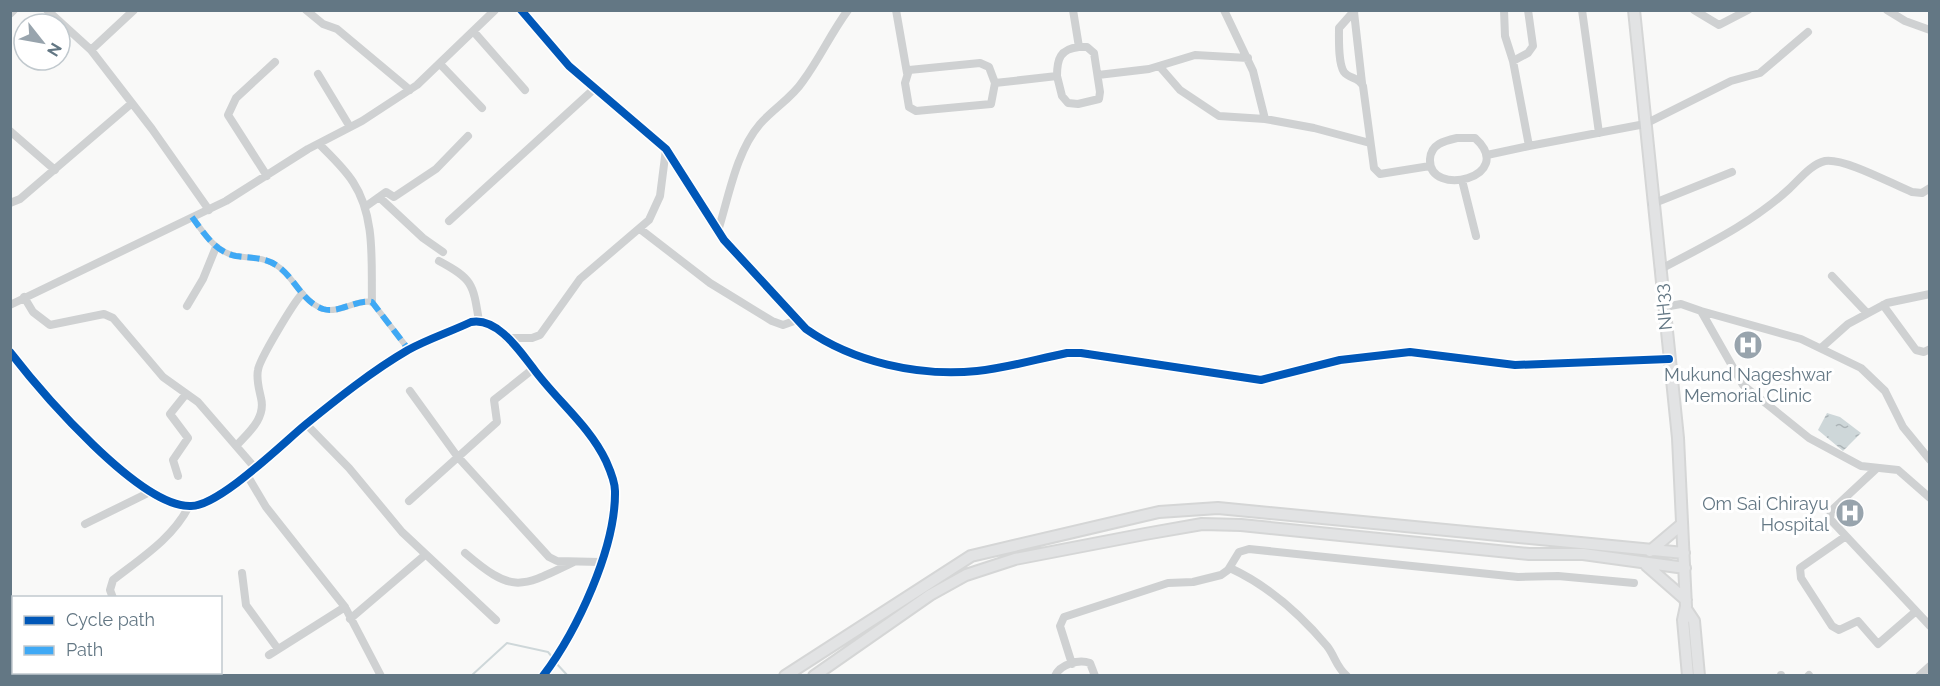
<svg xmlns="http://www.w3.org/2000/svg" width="1940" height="686" font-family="Raleway,sans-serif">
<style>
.water{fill:url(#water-ripples)}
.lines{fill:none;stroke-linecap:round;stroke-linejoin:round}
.stream{stroke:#ced7d9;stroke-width:2}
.secondary-casing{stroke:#d5d6d6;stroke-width:14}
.pedestrian{stroke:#cfd1d2;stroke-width:6}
.minor{stroke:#cfd1d2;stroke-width:8}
.secondary{stroke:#e2e3e4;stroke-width:10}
.quiet{stroke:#3fa9f5;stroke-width:6;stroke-dasharray:12 6;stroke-linecap:butt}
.cycleway-casing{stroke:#fff;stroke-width:11}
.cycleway{stroke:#0057b8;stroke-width:8}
.labels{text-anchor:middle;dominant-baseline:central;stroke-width:6;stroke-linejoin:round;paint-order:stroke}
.street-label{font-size:18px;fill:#637784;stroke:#fff}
.poi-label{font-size:18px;fill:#637784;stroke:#fff}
</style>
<defs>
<pattern id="water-ripples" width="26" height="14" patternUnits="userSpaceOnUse" patternTransform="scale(1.5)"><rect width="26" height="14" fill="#ced7d9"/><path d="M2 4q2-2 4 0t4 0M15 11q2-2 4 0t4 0" fill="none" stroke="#abb3b6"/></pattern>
</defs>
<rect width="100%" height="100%" fill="#f9f9f8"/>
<path class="water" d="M 1827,413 L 1840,417 L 1861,433 L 1843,451 L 1818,430 Z"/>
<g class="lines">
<path class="stream" d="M 556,663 L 568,676
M 471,676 L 507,643 L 548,652 L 553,658"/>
<g class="secondary-casing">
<path id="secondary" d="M 1634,10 L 1678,438 L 1686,606 L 1683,620 L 1688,676
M 1650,551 L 1682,524
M 1646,565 L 1686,600
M 1686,609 L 1694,621 L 1699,676
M 785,676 L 971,556 L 1159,512 L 1218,508 L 1684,553
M 814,676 L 930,595 L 966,575 L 1015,559 L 1145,534 L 1202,524 L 1241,525 L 1529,554 L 1583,554 L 1685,568"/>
</g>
<path class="pedestrian" d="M 192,217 C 204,233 215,252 236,256 C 249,258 264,257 276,265 C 294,276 301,301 323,309 C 339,314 356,299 372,302 L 409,350"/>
<path class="minor" d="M 47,10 L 91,50 L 152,129 L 209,210
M 306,10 L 323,24 L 337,29 L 410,90
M 521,10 L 569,66 L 666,149 L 724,240 L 806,329 C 853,362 919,377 977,371 C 1007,368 1037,359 1067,353 L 1081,353 L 1261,380 L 1340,360 L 1410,352 L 1515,365 L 1669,359
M 896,10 L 907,73
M 1224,10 L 1253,71 L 1265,119
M 1355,10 L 1339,28 C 1339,39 1338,63 1344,72 C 1349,79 1359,77 1363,86 L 1374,168 L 1380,174 L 1430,166
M 1582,10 L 1599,133
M 1694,10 L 1719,25 L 1748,10
M 1887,10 L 1905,21 L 1930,30
M 1354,12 L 1362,83
M 10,14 L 14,10
M 474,32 L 525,90
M 91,50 L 134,10
M 1513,61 L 1528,53 L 1533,46 L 1528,10
M 980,63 L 989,67 L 995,83 L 991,104 L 916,111 L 909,107 L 905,83 L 909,70 Z
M 440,64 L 482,108
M 1160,67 L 1180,90 L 1219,116 L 1265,119 L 1314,128 L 1370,143
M 318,74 L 350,127
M 1098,75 L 1149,69 L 1195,55 L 1248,58
M 1057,76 L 1062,96 L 1068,103 L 1078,104 L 1099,99 L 1100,92 L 1094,53 L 1087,47 L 1079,47
M 995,83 L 1057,76 C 1057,59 1060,49 1079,47 L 1073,10
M 10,131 L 55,170
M 1457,138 L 1475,138 C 1518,177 1428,199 1430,159 C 1431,144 1444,141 1457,138 Z
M 319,144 C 331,156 344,168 353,182 C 376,217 371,263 372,302
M 1529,146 L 1645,124 L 1731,81 L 1760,73 L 1808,32
M 1487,155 L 1529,146 L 1513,61 L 1505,36 L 1504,10
M 267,176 L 228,115 L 236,98 L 275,62
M 1462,180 L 1476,236
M 379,197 L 423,238 L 443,252
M 10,203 L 20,199 L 132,103
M 1652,204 L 1732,172
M 365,207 L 386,192 L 394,197 L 436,169 L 468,136
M 449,221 L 594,89
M 640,229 L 710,283 L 772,321 L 783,325 L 797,320
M 718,231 C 729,196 736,152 760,124 C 774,108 792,98 803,81 C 820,58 831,33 848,10
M 439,261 C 473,279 473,284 479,321
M 1659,270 C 1704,246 1751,224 1789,189 C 1799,180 1811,164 1825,161 C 1845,158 1892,184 1912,192 L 1922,193 L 1930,188
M 1832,276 L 1867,313
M 24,297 L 33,312 L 50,325 L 104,314 L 113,318 L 163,377 L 198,402 L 255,468
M 10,305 L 226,201 L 308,149 L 362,121 L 417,85 L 495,10
M 1883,305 L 1916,350 L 1924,352 L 1930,349
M 187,306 L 203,279 L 216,247
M 1664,307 L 1681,304 L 1701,311 L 1743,385 L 1809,438 L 1861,466 L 1898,470 L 1930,498
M 1701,311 L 1801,339 L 1861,368 L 1885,391 L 1903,427 L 1930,460
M 506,338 L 532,338 L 540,335 L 580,279 L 649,220 L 660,196 L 666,149
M 1821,348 L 1848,324 L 1887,303 L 1930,294
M 10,352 C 41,392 140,508 191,506 C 219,506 282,444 305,425 C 337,399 372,371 408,350 C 428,339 450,332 471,322 C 497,317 519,350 533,368 C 556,400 589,425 606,461 C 610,470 615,481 615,491 C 616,548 577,631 543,676
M 410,391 L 457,456 L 549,557 L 557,561 L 600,562
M 306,424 L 349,468 L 402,532 L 496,620
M 237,445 C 249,432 266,418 261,398 C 259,389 256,379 258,370 C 259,360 294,302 302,294
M 1877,468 L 1831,511 L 1830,519 L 1930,626
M 247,475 L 266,507 L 345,607 L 381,676
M 178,476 L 173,460 L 188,438 L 170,414 L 186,394
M 409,501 L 497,422 L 494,400 L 533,369
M 85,524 L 150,492
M 1846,536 L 1800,568 L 1801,578 L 1832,626 L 1839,630 L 1858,621 L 1878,644 L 1915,612
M 465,553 C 513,594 520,588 574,562
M 1230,568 C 1267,585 1300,614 1327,646 C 1335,656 1336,667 1347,676
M 242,573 L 246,605 L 278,649
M 113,598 L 110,590 L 113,580 C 141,558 173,538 189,506
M 350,619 L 425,555
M 269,655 L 345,607
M 1072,664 L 1060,626 L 1064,617 L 1168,583 L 1193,582 L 1221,575 L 1228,570 L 1239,552 L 1249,549 L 1518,577 L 1558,576 L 1634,583
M 30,672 L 32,676
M 160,672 L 162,676
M 1055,676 C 1060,664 1079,659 1090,663 L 1095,676
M 1781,676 L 1781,675
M 1808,676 L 1809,675
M 1919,676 L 1930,666"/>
<use href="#secondary" class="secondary"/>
<path class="quiet" d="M 192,217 C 204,233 215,252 236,256 C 249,258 264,257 276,265 C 294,276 301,301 323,309 C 339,314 356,299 372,302 L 409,350"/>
<g class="cycleway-casing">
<path id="cycleway" d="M 521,10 L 569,66 L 666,149 L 724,240 L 806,329 C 853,362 919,377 977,371 C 1007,368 1037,359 1067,353 L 1081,353 L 1261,380 L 1340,360 L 1410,352 L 1515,365 L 1669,359
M 10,352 C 41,392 140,508 191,506 C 219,506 282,444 305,425 C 337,399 372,371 408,350 C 428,339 450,332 471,322 C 497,317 519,350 533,368 C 556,400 589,425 606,461 C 610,470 615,481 615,491 C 616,548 577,631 543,676"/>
</g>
<use href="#cycleway" class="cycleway"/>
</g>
<defs>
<g id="hospital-disc" transform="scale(1.5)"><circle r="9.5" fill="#98a4ad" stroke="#fff"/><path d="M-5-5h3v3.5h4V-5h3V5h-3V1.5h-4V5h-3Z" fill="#fff"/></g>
</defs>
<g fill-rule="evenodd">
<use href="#hospital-disc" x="1748" y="345"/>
<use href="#hospital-disc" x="1850" y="513"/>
</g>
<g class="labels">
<g class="street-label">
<text transform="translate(1663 307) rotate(-96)">NH33</text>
</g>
<g class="poi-label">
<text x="1748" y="374">Mukund Nageshwar<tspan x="1748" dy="21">Memorial Clinic</tspan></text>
<text x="1829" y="503" text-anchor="end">Om Sai Chirayu<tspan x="1829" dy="21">Hospital</tspan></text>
</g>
</g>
<rect width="1940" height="686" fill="none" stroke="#637784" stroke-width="24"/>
<rect x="12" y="596" width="210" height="78" fill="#ffffff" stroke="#c1c9ce" stroke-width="1.5"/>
<rect x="24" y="616" width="30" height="9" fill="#0057b8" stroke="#c1c9ce" stroke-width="1.5"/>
<text x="66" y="626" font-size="18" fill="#637784">Cycle path</text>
<rect x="24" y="646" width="30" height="9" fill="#3fa9f5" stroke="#c1c9ce" stroke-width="1.5"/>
<text x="66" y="656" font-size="18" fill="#637784">Path</text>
<g transform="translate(42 42) rotate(121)"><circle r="28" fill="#ffffff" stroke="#c1c9ce" stroke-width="1.5"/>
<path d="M0-4.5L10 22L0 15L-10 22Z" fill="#98a4ad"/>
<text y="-9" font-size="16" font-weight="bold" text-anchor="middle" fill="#637784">N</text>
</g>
</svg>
